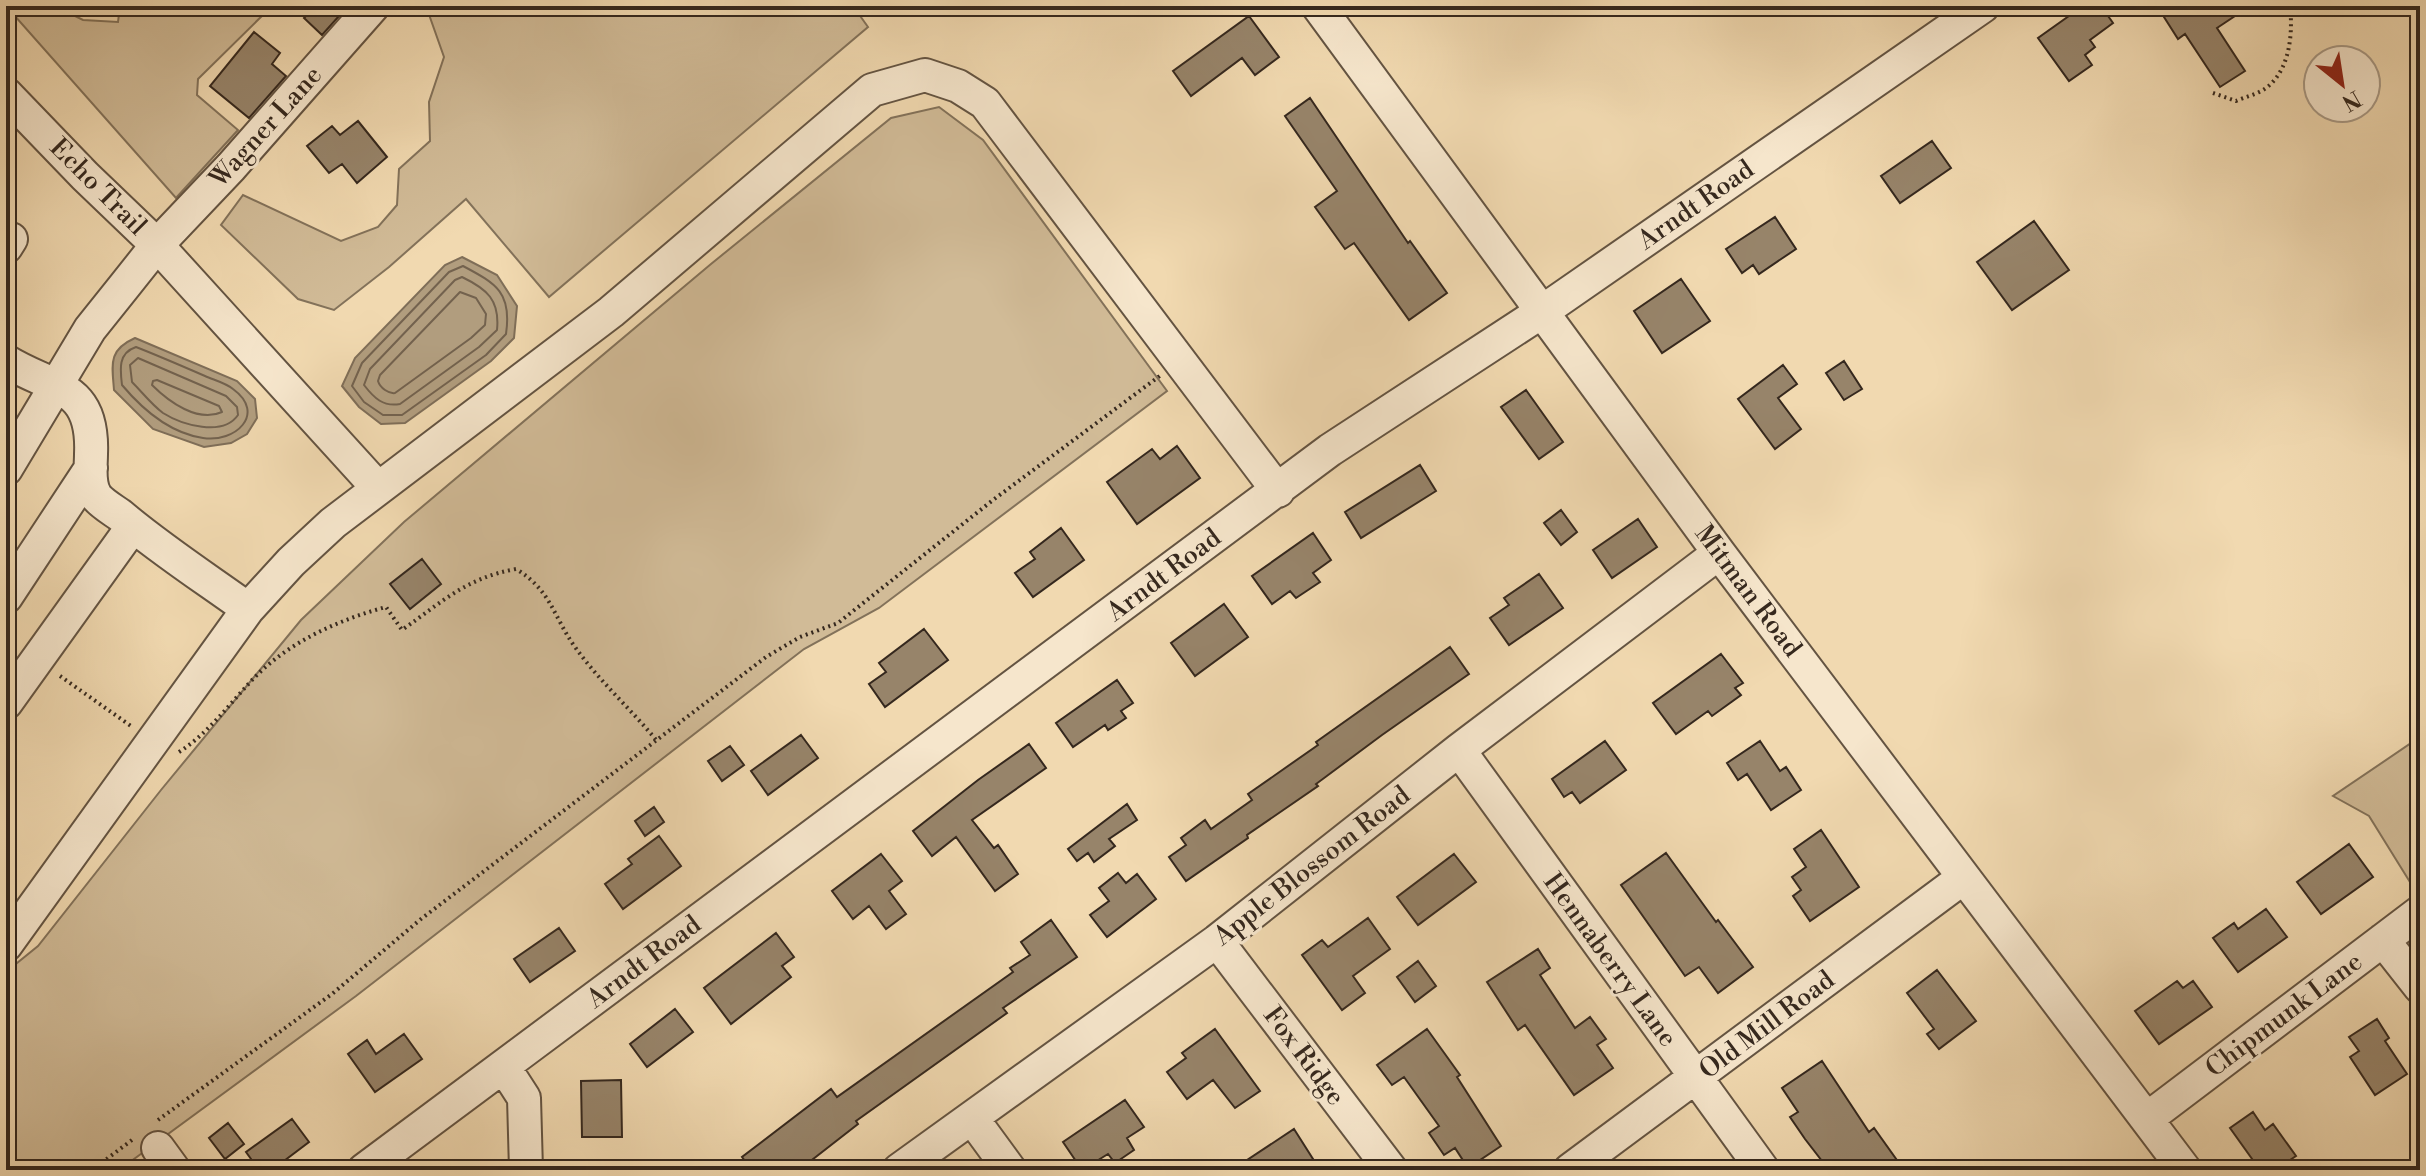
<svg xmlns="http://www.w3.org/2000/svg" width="2426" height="1176" font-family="'Libre Bodoni',serif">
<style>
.green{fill:#d1bb97;stroke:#83725a;stroke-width:2}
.water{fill:#b19d7e;stroke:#7f6e58;stroke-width:2}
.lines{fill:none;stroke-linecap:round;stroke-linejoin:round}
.shore{stroke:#73624e;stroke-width:2}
.building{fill:#97846a;stroke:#35281e;stroke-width:2}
.minor-casing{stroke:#645442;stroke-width:36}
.path{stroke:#35281e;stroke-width:4;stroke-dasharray:2 4;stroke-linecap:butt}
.minor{stroke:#f6e6cc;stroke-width:32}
.labels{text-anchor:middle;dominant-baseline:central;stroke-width:6;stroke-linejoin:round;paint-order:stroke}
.street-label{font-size:26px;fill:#35281e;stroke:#f6e6cc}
</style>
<rect width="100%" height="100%" fill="#f1d9b0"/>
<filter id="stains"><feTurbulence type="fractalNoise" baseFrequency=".0025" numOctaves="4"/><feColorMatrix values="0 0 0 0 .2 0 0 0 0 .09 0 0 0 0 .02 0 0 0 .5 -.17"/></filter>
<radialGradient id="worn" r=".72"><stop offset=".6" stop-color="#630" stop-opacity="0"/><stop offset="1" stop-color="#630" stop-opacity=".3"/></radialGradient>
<path class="green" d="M 6,6 L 55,6 L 83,20 L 118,22 L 120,6 L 272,6 L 198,79 L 197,95 L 238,130 L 176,198 Z
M 426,6 L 853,6 L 868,27 L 549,297 L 466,199 L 389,267 L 334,310 L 298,299 L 221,225 L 243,195 L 341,241 L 378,227 L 397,205 L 399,169 L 430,141 L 429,102 L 444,57 Z
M 939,107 L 983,140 L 1167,391 L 879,608 L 804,649 L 356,996 L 119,1170 L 6,1170 L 6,972 L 38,946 L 161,790 L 301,620 L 404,522 L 711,264 L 891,118 Z
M 2420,737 L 2420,894 L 2418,895 L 2369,816 L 2333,796 Z"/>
<path class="water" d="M 462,257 L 497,275 L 517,306 L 514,338 L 491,361 L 405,423 L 381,424 L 359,407 L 342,386 L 355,358 L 445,265 Z
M 135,338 L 237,381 L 255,399 L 257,418 L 247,434 L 231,443 L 204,447 L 153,429 L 114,390 C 112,364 108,350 135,338 Z"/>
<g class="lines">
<path class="shore" d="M 463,266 C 497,284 512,293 506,334 L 486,355 L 402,415 L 383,415 L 364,402 L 352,386 L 362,363 L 449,272 Z
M 462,277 C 487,289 500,300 497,330 L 479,347 L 400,404 C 383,407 374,398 364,385 L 370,369 L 455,280 Z
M 460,292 L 476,298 L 486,314 L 485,325 L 471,338 L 395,393 C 389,394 380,388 378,381 L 380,375 Z
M 136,347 C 159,356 182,366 205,376 C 214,380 226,383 233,389 C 267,414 235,443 203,438 C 169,433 143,410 122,385 C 120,369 118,353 136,347 Z
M 138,358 L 226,396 L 237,407 L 238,415 C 223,437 182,425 163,413 C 152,405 141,391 132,382 L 130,365 Z
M 157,380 L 219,406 L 222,412 C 198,423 169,402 152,385 L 153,381 Z"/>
</g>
<path class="building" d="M 316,6 L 348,6 L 322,35 L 304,18 Z
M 2083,6 L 2101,6 L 2113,23 L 2090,40 L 2095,47 L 2085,55 L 2092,65 L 2069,81 L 2038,38 Z
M 2157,6 L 2250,6 L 2217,28 L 2245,71 L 2220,87 L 2185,34 L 2178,39 Z
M 1249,16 L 1279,57 L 1255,75 L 1242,58 L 1191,96 L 1173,71 Z
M 254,32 L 280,53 L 272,64 L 286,76 L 249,118 L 210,86 Z
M 1310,98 L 1408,243 L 1410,241 L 1447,293 L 1409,320 L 1354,243 L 1345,249 L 1315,207 L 1337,191 L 1285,116 Z
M 358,121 L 387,157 L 357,183 L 342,164 L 329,173 L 307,146 L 332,126 L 340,135 Z
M 1932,141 L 1951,168 L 1900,203 L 1881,176 Z
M 1775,217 L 1796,249 L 1759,274 L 1753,265 L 1742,273 L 1726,249 Z
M 2034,221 L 2069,270 L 2012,310 L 1977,262 Z
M 1681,279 L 1710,321 L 1662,353 L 1634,311 Z
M 1844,361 L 1862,389 L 1844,400 L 1826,373 Z
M 1783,365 L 1797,384 L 1778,398 L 1801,429 L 1775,449 L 1738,399 Z
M 1526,390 L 1563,442 L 1539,459 L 1501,407 Z
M 1177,446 L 1200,478 L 1137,524 L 1107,482 L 1152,449 L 1160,459 Z
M 1420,465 L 1436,491 L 1361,538 L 1345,512 Z
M 1561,510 L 1577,532 L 1561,545 L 1544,523 Z
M 1638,519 L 1657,547 L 1612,578 L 1593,550 Z
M 1061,528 L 1084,560 L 1033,597 L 1015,573 L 1035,559 L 1030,552 Z
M 1313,533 L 1331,560 L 1313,573 L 1320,582 L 1296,598 L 1290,591 L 1272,604 L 1252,576 Z
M 422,559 L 441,584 L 410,609 L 390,584 Z
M 1539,574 L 1563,608 L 1509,645 L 1490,618 L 1509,605 L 1504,598 Z
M 1224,604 L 1248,637 L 1195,676 L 1171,643 Z
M 924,629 L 948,660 L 885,707 L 869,684 L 886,672 L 879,663 Z
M 1450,647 L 1469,674 L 1382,735 L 1316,784 L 1318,786 L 1247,835 L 1248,838 L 1186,881 L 1169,857 L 1186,845 L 1181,838 L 1205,820 L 1211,829 L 1252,800 L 1248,794 L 1318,745 L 1316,742 Z
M 1721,654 L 1743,683 L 1735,688 L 1741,695 L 1712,716 L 1708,711 L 1676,734 L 1653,703 Z
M 1117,680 L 1133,703 L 1121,711 L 1126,718 L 1108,730 L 1105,725 L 1073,747 L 1056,723 Z
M 801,735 L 818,758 L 768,795 L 751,771 Z
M 1605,741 L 1626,770 L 1580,803 L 1572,792 L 1564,797 L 1552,779 Z
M 1760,741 L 1780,771 L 1786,767 L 1801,790 L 1771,810 L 1747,774 L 1738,780 L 1727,763 Z
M 1029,744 L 1046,768 L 972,820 L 994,848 L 998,845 L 1018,874 L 995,891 L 956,837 L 932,856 L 913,831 L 978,780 Z
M 730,746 L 744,765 L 722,781 L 708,761 Z
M 1127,804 L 1137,820 L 1109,839 L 1115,846 L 1094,862 L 1088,853 L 1077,861 L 1068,849 Z
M 654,807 L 664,822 L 645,836 L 635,821 Z
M 1821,830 L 1859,887 L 1810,921 L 1793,896 L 1801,890 L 1792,877 L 1806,867 L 1794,849 Z
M 659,836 L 681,866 L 623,909 L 605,884 L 632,864 L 628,859 Z
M 2349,844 L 2373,877 L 2321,914 L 2297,882 Z
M 1666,853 L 1716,922 L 1718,920 L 1753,967 L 1718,993 L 1699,967 L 1685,976 L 1621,885 Z
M 881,854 L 902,881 L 889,891 L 906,914 L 886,929 L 869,906 L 853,919 L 832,891 Z
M 1454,854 L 1476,882 L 1418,925 L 1397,897 Z
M 1118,873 L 1126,883 L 1137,874 L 1156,899 L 1107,937 L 1090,915 L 1109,901 L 1099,888 Z
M 2266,909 L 2287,937 L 2238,972 L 2213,938 L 2234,923 L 2238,929 Z
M 1368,918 L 1390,949 L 1353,976 L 1365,993 L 1342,1010 L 1302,955 L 1322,940 L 1328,947 Z
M 1051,920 L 1077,957 L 1003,1008 L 1007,1013 L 856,1121 L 858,1124 L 799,1170 L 752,1170 L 742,1157 L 831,1089 L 837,1097 L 1013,972 L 1010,968 L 1030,955 L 1021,942 Z
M 559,928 L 575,951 L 530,982 L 514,959 Z
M 776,933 L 794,957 L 782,966 L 791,977 L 731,1024 L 704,988 Z
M 1538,949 L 1550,968 L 1540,975 L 1575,1028 L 1590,1017 L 1606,1039 L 1597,1045 L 1613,1068 L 1574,1095 L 1525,1025 L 1518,1030 L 1487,982 Z
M 1418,961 L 1436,986 L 1415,1002 L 1397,977 Z
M 1937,970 L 1976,1021 L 1939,1049 L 1927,1034 L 1934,1029 L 1907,993 Z
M 2177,981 L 2183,988 L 2193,981 L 2212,1007 L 2159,1044 L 2135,1011 Z
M 675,1009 L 693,1032 L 647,1067 L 630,1044 Z
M 2377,1019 L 2389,1038 L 2385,1041 L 2407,1074 L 2375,1095 L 2350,1057 L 2359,1051 L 2349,1037 Z
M 1215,1029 L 1260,1091 L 1235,1108 L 1213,1080 L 1187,1099 L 1167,1072 L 1186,1058 L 1182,1053 Z
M 1427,1029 L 1460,1075 L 1457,1077 L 1501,1146 L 1468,1168 L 1455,1148 L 1444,1155 L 1429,1133 L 1439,1126 L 1404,1077 L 1392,1085 L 1377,1065 Z
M 404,1034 L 422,1059 L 375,1092 L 348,1054 L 367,1040 L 376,1054 Z
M 1822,1061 L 1869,1132 L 1874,1128 L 1904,1170 L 1829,1170 L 1805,1139 L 1790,1117 L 1798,1112 L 1782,1088 Z
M 621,1080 L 622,1137 L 582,1137 L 581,1081 Z
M 1125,1100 L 1144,1127 L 1127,1138 L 1134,1150 L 1115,1163 L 1108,1154 L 1082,1170 L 1063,1142 Z
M 2253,1112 L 2265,1130 L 2273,1124 L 2296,1156 L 2275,1170 L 2260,1170 L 2230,1128 Z
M 292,1119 L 309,1142 L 272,1170 L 259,1170 L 246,1152 Z
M 228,1123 L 244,1144 L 225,1159 L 209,1138 Z
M 1294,1129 L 1320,1170 L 1232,1170 Z"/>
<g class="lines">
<g class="minor-casing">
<path id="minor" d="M 1318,6 L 1719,553 L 2185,1170
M 6,94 L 85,176 L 157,245 L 377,487
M 6,247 L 11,239
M 6,361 C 53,390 94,384 91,454 C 91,467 88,484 96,496 C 101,503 113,510 120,515 C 160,549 205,578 248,609
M 6,469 L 90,329 L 126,284 L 157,245 L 231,167 L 373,6
M 6,597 L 91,468
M 6,703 L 133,526
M 1459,750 L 1763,1170
M 2383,940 L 2420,987
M 1217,941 L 1391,1170
M 6,945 L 248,609 L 291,562 L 333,523 L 611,312 L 872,90 L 925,75 L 958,86 L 985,103 L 1278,491
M 504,1067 L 524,1098 L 526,1170
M 972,1118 L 1010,1170
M 2148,1118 L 2420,912
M 158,1148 L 174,1170
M 364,1170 L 1330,450 L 1543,311 L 1983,6
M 899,1170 L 1217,941 L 1459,750 L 1719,553
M 1570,1170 L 1963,878"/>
</g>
<path class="path" d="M 2213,93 L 2236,101 C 2245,97 2258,94 2266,88 C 2290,70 2293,34 2290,6
M 60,676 L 131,726
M 179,752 C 209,733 230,703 254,678 C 289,642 338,620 386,607 L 402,630 C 442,602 466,578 516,569 C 551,590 553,616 575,647 C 599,681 631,709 657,741
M 158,1120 L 332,994 L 421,919 L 766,657 L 800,637 L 838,623 L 993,500 L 1161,375
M 92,1170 L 132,1140"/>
<use href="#minor" class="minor"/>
</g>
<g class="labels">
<g class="street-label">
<text transform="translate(266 127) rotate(-48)">Wagner Lane</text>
<text transform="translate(98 187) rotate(45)">Echo Trail</text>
<text transform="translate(1696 205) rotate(-35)">Arndt Road</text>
<text transform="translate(1164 575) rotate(-37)">Arndt Road</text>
<text transform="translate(1748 591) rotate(53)">Mitman Road</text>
<text transform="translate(1312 866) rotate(-38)">Apple Blossom Road</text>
<text transform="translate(1610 960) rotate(54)">Hennaberry Lane</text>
<text transform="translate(644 962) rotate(-37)">Arndt Road</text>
<text transform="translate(2284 1015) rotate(-37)">Chipmunk Lane</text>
<text transform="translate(1767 1025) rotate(-37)">Old Mill Road</text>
<text transform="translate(1304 1056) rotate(53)">Fox Ridge</text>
</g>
</g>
<rect width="2426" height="1176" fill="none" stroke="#f1d9b0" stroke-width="32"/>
<rect x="8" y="8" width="2410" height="1160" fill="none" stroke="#35281e" stroke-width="4"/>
<rect x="16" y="16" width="2394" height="1144" fill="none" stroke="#35281e" stroke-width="2"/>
<g transform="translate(2342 84) rotate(150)"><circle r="38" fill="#f6e6cc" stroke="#a99a86" stroke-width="2"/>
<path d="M0-6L14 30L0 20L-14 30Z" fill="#8f2418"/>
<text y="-12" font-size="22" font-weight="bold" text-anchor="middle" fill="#35281e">N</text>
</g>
<rect width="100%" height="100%" filter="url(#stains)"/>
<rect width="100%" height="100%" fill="url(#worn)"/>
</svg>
